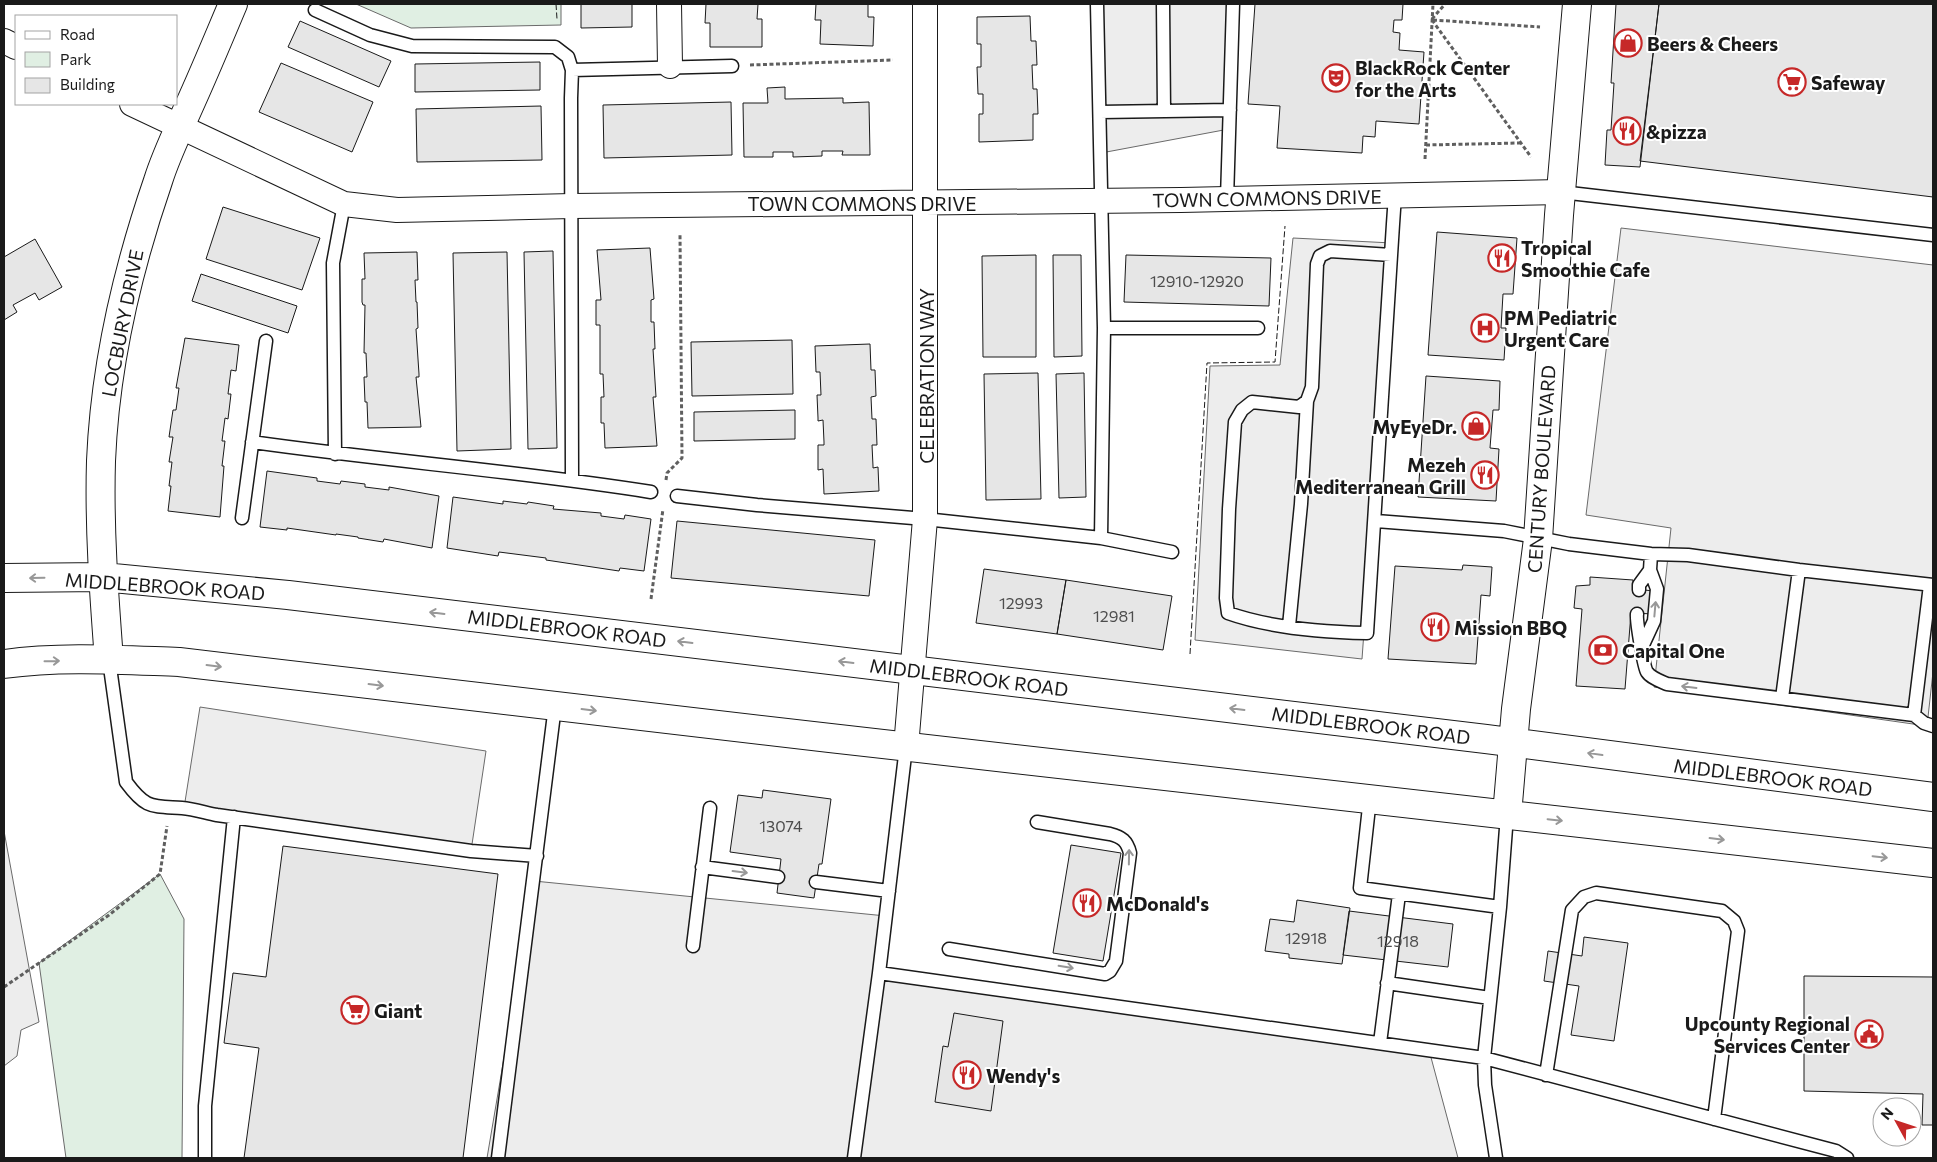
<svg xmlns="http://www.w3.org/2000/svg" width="1937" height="1162" font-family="Commissioner,sans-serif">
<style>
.green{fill:#e0efe3;stroke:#6a6a6a}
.parking{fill:#ededed;stroke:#6a6a6a}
.building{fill:#e6e6e6;stroke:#1a1a1a}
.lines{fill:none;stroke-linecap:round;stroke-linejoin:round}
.lane-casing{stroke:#1a1a1a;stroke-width:15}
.street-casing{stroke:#1a1a1a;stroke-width:26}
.secondary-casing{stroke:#1a1a1a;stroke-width:30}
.path{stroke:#5f5f5f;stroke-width:3;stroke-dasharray:4 2.5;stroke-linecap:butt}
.lane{stroke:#fff;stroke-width:12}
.street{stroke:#fff;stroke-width:24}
.secondary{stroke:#fff;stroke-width:28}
.fence{stroke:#1a1a1a;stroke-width:1;stroke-dasharray:6 2.5;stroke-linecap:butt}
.oneway{stroke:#989898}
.labels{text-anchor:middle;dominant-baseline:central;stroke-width:4;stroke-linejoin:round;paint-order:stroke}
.number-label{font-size:16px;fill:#4d4d4d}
.poi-label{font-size:19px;font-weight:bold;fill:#1a1a1a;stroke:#fff;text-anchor:start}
.street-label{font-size:19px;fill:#1a1a1a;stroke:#fff}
</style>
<rect width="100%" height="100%" fill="#fff"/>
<path class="green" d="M 356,4 L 561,4 L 561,25 L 411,28 Z
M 160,874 L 184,919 L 182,1158 L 66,1158 L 39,963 Z"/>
<path class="parking" d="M 1097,4 L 1233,4 L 1229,129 L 1101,153 Z
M 1621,228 L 1933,265 L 1933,672 L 1927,726 L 1654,687 L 1671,528 L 1586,515 Z
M 1293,238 L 1392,243 L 1362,659 L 1195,640 L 1210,366 L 1280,365 Z
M 200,707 L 486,751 L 471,851 L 184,808 Z
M 4,831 L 39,1022 L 21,1030 L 17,1056 L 4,1066 Z
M 534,881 L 886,916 L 878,972 L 1429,1050 L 1458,1158 L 487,1158 Z"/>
<path class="building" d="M 581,4 L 632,4 L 632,27 L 581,28 Z
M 706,4 L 758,4 L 757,19 L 762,19 L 762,47 L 710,47 L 710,23 L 705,23 Z
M 816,4 L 868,4 L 868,17 L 874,17 L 873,46 L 820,44 L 821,20 L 815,20 Z
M 1255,4 L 1403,4 L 1402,20 L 1394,20 L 1393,32 L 1400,33 L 1399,50 L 1424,52 L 1419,124 L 1376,121 L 1375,137 L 1363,136 L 1362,153 L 1277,148 L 1280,106 L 1248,104 Z
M 1616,4 L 1659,4 L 1640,167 L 1605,165 L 1607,130 L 1611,130 L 1614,83 L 1611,83 Z
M 1659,4 L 1933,4 L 1933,197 L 1640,161 Z
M 1030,16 L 1031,41 L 1036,41 L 1037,65 L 1032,65 L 1033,89 L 1037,89 L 1038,114 L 1033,114 L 1033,140 L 979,142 L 979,114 L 983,114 L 983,94 L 978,94 L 977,67 L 981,67 L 981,44 L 977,44 L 977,17 Z
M 300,21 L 391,61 L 379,87 L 288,47 Z
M 540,62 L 540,90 L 415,92 L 415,64 Z
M 281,63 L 373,102 L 352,152 L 259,112 Z
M 785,87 L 785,99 L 843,98 L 843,103 L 869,102 L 870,155 L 842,155 L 843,151 L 822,151 L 822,156 L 793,157 L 793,152 L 773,152 L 773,157 L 744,157 L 743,103 L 768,103 L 767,88 Z
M 731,102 L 732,155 L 604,158 L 603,105 Z
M 541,106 L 542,160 L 417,162 L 416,109 Z
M 223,207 L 320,238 L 302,290 L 206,259 Z
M 1437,232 L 1517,238 L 1513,294 L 1503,294 L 1501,328 L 1506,328 L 1504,360 L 1428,355 Z
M 35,239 L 62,287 L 39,300 L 35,293 L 13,305 L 17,312 L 4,320 L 4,257 Z
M 650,248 L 654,299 L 651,300 L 651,322 L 654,322 L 655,349 L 653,349 L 656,397 L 653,397 L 657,446 L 605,448 L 604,423 L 601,423 L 601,397 L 604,397 L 603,374 L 600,374 L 600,325 L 596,325 L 596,300 L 601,300 L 597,250 Z
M 553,251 L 557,448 L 528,449 L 524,252 Z
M 417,252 L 418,280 L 415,280 L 416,302 L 417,302 L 418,328 L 416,329 L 419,374 L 419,377 L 416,377 L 421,427 L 368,428 L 367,402 L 365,402 L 364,377 L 367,377 L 366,353 L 364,353 L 365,305 L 363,305 L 362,302 L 362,279 L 365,279 L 364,253 Z
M 507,252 L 511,449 L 457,451 L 453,253 Z
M 1036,255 L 1036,357 L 983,357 L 982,256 Z
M 1053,255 L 1081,255 L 1082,356 L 1054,357 Z
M 1126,255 L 1271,258 L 1269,306 L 1124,302 Z
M 201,274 L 297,306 L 288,333 L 192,301 Z
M 185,338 L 239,345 L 236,371 L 231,370 L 228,394 L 231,394 L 228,419 L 225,418 L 222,441 L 225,441 L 222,466 L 224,466 L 220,517 L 168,511 L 171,486 L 169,486 L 172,462 L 169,462 L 173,437 L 169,437 L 173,410 L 176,410 L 179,388 L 176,388 Z
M 792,340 L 793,394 L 692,396 L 691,342 Z
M 870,344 L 871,370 L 875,370 L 876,396 L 871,397 L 872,419 L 876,419 L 877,445 L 872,445 L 873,466 L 873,468 L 878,467 L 879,491 L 824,494 L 823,469 L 818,470 L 818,445 L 824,445 L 824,442 L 823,420 L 818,421 L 818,418 L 817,395 L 821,395 L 820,372 L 816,372 L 815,346 Z
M 1038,373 L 1041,499 L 986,500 L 984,374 Z
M 1084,373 L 1086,497 L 1059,498 L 1056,374 Z
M 1426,376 L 1500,381 L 1499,410 L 1493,410 L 1490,448 L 1499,449 L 1496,501 L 1418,497 Z
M 795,410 L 795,439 L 694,441 L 694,412 Z
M 267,471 L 317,478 L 317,481 L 340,484 L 341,481 L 365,484 L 365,487 L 389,490 L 389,487 L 439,496 L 432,548 L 384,539 L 383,542 L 358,538 L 358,537 L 336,534 L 336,535 L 287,528 L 287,530 L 260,527 Z
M 453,497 L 503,504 L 503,501 L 527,504 L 528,502 L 554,506 L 553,509 L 601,513 L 601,516 L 624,519 L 625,515 L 651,519 L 644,571 L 620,568 L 619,571 L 546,560 L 546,558 L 499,552 L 498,556 L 447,548 Z
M 677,521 L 875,540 L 869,596 L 671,578 Z
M 1463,565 L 1492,567 L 1490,596 L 1481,595 L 1476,664 L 1388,659 L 1395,566 L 1462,570 Z
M 984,569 L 1066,580 L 1057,634 L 976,623 Z
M 1590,577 L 1633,580 L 1633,589 L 1655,591 L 1654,614 L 1631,613 L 1625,689 L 1576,686 L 1582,609 L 1574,608 L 1576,586 L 1590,585 Z
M 1066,580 L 1172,596 L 1163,650 L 1057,634 Z
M 763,790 L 831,799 L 822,864 L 819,864 L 814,898 L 777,893 L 781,859 L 730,852 L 738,795 L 762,798 Z
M 1071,845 L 1121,853 L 1103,961 L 1053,953 Z
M 283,846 L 498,874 L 463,1158 L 244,1158 L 259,1048 L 224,1043 L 233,973 L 266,977 Z
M 1297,900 L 1350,908 L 1342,964 L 1289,958 L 1289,954 L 1265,951 L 1270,919 L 1294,922 Z
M 1349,911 L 1453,924 L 1448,967 L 1343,955 Z
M 1584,937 L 1628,943 L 1614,1041 L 1571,1035 L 1579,986 L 1544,981 L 1548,951 L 1582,956 Z
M 1804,976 L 1933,977 L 1933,1125 L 1922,1125 L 1923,1094 L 1804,1091 Z
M 954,1013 L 1003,1021 L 991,1111 L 935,1102 L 943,1046 L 948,1047 Z"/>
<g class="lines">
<g class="lane-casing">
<path id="lane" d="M 1097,4 L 1104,328 L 1101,538
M 1163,4 L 1164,111
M 315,10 L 370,35 L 412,46 L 555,47 L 568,57 L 572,70 L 571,98 L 572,479
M 572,70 L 732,66
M 1100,112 L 1230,110
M 1561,192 L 1933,235
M 1227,199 L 1233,4
M 1391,255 L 1330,251 L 1320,256 L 1317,264 L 1312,387 L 1307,401 L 1299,407 L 1252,402 L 1242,410 L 1235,422 L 1229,509 L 1226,598 L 1228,613 C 1270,628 1323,632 1367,633 L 1393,224 L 1395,195
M 1104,328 L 1258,328
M 252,442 C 385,461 519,471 651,492
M 335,454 L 333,263 L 344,204
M 677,496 L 757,505 L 925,519 L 1101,538 L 1172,552
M 242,518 L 266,341
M 1376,521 L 1504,531 L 1569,544 L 1651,554 L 1688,555 L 1799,570 L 1933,585
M 1639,590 L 1639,585 L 1650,570
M 1637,614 C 1636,620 1644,668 1647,672 C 1651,678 1660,681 1667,684 L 1914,715 L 1930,585
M 1289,626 L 1301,504 L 1307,401
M 1642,647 L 1654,621 L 1657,589 L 1650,570 L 1651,554
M 109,660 L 126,782 C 146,809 151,806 182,808 C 194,809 206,813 217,815 L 471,851 L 537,856
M 1782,698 L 1799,570
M 1914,715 L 1924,723 L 1933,726
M 906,747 L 879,973 L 1484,1058 L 1836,1151 L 1847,1158
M 1370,798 L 1360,888 L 1500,907
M 702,867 L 778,877
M 816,882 L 889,891
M 693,946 L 710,808
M 949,949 L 1105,974 L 1110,971 L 1116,961 L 1130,853 C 1127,841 1122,837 1110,834 L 1037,822
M 1387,983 L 1490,998
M 1380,1043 L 1399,894
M 1546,1075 L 1572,910 L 1584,897 L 1596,893 L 1722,911 L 1734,921 L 1738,931 L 1714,1119
M 205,1158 L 205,1106 L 234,817
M 498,1158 L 555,706
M 854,1158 L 879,973
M 1496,1158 L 1485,1085 L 1484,1058 L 1500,907 L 1507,815"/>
</g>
<g class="street-casing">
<path id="street" d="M 669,4 L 670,66
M 4,41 L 16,47
M 132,104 L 344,204 L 397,210 L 572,206 L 1181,200 L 1561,192
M 906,747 L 925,519 L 925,4"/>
</g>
<g class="secondary-casing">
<path id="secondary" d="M 4,578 L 103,577 L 288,595 L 1486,739 L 1933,797
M 109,660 C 104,594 99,527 101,461 C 105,365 127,271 158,181 C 166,155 179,129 190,104 C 205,71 219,37 233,4
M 4,664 C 61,656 121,660 179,662 L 830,738 L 1933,863
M 1507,815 L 1516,709 L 1538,539 L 1559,215 L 1577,4"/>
</g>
<path class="path" d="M 1432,19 L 1445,4
M 1432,20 L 1531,157
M 1433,20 L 1540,27
M 750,65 L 893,60
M 1426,145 L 1520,143
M 1425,159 L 1433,4
M 666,480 L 667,473 L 682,458 L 680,235
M 651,599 L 663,509
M 4,987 L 109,915 L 160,874 L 167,826"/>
<use href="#lane" class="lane"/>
<use href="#street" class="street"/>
<use href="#secondary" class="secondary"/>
<path class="fence" d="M 556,4 L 557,19
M 1190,654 L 1207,363 L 1275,362 L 1285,226"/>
</g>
<defs><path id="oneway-shaft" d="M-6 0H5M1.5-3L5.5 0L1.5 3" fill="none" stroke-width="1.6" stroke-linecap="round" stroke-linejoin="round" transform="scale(1.25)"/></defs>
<g class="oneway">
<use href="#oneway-shaft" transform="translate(37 578) rotate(179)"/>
<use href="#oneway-shaft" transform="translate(1655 609) rotate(-85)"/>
<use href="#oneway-shaft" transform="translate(437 613) rotate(-173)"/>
<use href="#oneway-shaft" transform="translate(685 642) rotate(-173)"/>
<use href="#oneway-shaft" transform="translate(52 661) rotate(-1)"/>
<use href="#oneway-shaft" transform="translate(846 662) rotate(-173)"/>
<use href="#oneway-shaft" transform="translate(214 666) rotate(7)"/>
<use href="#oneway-shaft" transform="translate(376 685) rotate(7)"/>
<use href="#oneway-shaft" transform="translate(1689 687) rotate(-173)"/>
<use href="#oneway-shaft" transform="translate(1237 709) rotate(-173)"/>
<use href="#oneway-shaft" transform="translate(589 710) rotate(7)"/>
<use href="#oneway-shaft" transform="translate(1595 754) rotate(-172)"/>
<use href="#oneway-shaft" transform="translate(1555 820) rotate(6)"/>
<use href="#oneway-shaft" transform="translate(1717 839) rotate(7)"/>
<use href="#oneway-shaft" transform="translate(1129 857) rotate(-89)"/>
<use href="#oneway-shaft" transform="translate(1880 857) rotate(6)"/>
<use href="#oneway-shaft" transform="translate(740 872) rotate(7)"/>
<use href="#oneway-shaft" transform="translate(1066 967) rotate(9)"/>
</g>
<defs>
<g id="shop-ring" transform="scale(1.4375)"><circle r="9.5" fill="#fff" stroke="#c62828" stroke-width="1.5"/><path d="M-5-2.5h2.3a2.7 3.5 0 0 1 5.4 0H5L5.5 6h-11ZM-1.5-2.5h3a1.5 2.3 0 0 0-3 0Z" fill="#c62828"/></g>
<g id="theatre-ring" transform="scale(1.4375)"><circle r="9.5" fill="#fff" stroke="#c62828" stroke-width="1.5"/><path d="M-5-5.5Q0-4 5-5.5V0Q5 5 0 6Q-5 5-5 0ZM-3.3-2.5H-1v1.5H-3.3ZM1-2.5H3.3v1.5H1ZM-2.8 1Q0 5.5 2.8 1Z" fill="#c62828"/></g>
<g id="supermarket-ring" transform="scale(1.4375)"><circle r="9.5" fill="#fff" stroke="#c62828" stroke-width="1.5"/><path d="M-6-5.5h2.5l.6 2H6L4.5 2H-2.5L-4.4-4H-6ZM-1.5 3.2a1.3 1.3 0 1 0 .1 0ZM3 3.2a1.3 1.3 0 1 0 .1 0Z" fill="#c62828"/></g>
<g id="restaurant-ring" transform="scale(1.4375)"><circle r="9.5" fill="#fff" stroke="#c62828" stroke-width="1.5"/><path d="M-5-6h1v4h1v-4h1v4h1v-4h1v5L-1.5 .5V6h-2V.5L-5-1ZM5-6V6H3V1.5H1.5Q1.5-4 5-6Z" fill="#c62828"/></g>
<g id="hospital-ring" transform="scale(1.4375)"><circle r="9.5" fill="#fff" stroke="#c62828" stroke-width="1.5"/><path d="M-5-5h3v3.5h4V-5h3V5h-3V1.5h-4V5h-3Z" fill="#c62828"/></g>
<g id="bank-ring" transform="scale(1.4375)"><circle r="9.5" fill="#fff" stroke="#c62828" stroke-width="1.5"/><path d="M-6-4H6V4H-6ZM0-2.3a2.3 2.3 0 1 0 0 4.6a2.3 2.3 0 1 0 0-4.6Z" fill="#c62828"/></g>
<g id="civic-ring" transform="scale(1.4375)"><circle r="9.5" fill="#fff" stroke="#c62828" stroke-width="1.5"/><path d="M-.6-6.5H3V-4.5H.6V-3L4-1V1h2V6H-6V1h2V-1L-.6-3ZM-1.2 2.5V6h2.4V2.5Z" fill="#c62828"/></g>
</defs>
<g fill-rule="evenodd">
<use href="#shop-ring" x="1628" y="43"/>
<use href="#theatre-ring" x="1336" y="78"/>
<use href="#supermarket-ring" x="1792" y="82"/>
<use href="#restaurant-ring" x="1627" y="131"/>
<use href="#restaurant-ring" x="1502" y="258"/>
<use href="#hospital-ring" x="1485" y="328"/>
<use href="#shop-ring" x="1476" y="426"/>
<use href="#restaurant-ring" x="1485" y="475"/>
<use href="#restaurant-ring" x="1435" y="627"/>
<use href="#bank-ring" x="1603" y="650"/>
<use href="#restaurant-ring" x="1087" y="903"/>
<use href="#supermarket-ring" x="355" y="1010"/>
<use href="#civic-ring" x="1869" y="1034"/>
<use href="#restaurant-ring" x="967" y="1075"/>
</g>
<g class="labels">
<g class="number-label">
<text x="1197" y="280">12910-12920</text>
<text x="1021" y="602">12993</text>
<text x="1114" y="615">12981</text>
<text x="781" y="825">13074</text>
<text x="1306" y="937">12918</text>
<text x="1398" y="940">12918</text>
</g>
<g class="poi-label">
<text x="1647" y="43">Beers &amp; Cheers</text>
<text x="1355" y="67">BlackRock Center<tspan x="1355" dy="22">for the Arts</tspan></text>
<text x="1811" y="82">Safeway</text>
<text x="1646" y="131">&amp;pizza</text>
<text x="1521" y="247">Tropical<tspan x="1521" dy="22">Smoothie Cafe</tspan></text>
<text x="1504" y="317">PM Pediatric<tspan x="1504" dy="22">Urgent Care</tspan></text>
<text x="1457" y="426" text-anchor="end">MyEyeDr.</text>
<text x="1466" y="464" text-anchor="end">Mezeh<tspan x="1466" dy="22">Mediterranean Grill</tspan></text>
<text x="1454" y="627">Mission BBQ</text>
<text x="1622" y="650">Capital One</text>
<text x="1106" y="903">McDonald's</text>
<text x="374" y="1010">Giant</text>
<text x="1850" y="1023" text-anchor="end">Upcounty Regional<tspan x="1850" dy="22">Services Center</tspan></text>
<text x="986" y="1075">Wendy's</text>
</g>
<g class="street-label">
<text transform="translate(1267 198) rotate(-1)">TOWN COMMONS DRIVE</text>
<text x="862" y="203">TOWN COMMONS DRIVE</text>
<text transform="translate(122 323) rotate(-79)">LOCBURY DRIVE</text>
<text transform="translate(926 376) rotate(-90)">CELEBRATION WAY</text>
<text transform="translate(1541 469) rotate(-86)">CENTURY BOULEVARD</text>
<text transform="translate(165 586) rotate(4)">MIDDLEBROOK ROAD</text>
<text transform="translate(567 628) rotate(7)">MIDDLEBROOK ROAD</text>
<text transform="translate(969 677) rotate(7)">MIDDLEBROOK ROAD</text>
<text transform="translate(1371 725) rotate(7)">MIDDLEBROOK ROAD</text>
<text transform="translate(1773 777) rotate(7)">MIDDLEBROOK ROAD</text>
</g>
</g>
<rect width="1937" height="1162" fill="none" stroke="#1a1a1a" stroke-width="10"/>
<rect x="15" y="15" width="162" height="90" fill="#ffffff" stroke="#a3a3a3"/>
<rect x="25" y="31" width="25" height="8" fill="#ffffff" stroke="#a3a3a3"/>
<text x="60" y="40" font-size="15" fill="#1a1a1a">Road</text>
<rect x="25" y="52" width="25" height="15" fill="#e0efe3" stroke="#a3a3a3"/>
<text x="60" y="65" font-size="15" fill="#1a1a1a">Park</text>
<rect x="25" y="78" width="25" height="15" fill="#e6e6e6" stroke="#a3a3a3"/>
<text x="60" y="90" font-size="15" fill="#1a1a1a">Building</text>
<g transform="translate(1897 1122) rotate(310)"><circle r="24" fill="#ffffff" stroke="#a3a3a3"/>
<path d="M0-4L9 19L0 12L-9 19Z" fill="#c62828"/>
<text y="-8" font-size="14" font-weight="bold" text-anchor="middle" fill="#1a1a1a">N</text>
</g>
</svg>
